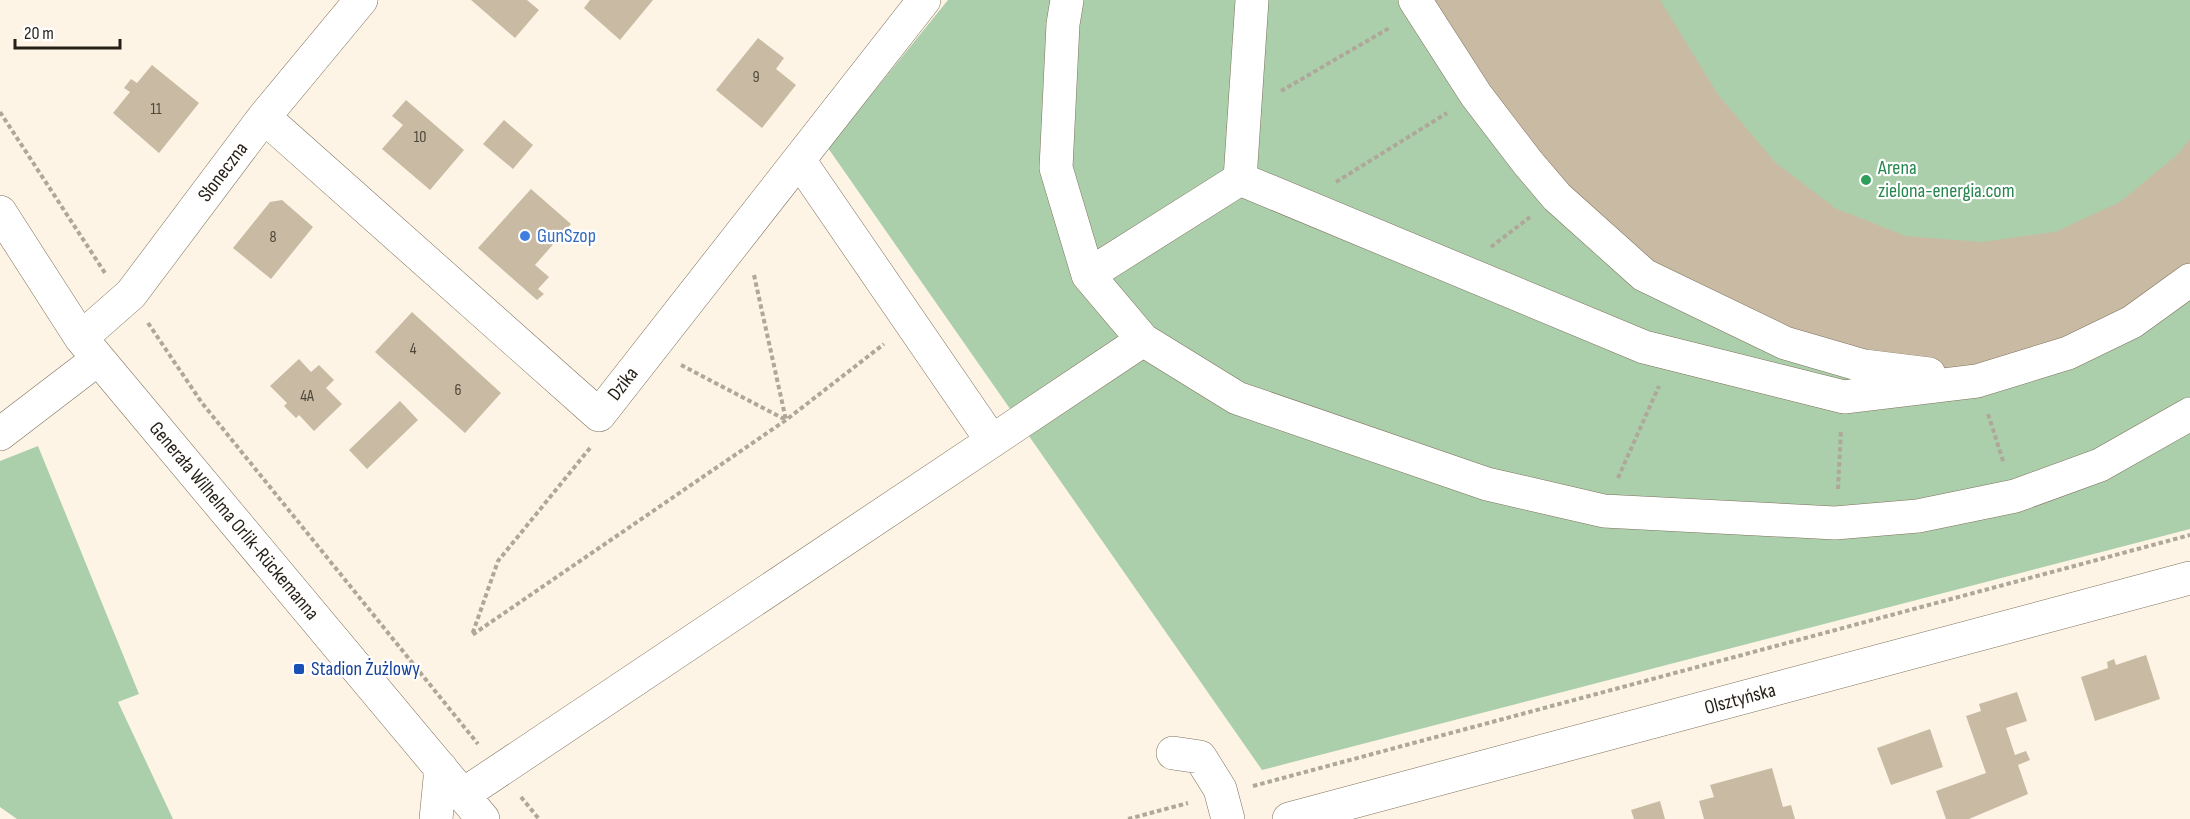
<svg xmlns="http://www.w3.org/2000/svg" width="2190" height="819" font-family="'Sofia Sans Condensed',sans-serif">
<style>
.green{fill:#abcfab}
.building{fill:#c9bba3}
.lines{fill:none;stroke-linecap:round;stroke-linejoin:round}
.minor-casing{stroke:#7e715c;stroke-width:34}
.path{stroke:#afa79a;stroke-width:4;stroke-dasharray:4.5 3;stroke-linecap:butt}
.minor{stroke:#fff;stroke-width:33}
.leisure-dot{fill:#2e9e5b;stroke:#fff;stroke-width:2}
.shop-dot{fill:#3f7fe0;stroke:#fff;stroke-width:2}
.transit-dot{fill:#1a4fb4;stroke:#fff;stroke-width:2}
.labels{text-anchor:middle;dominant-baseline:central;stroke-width:4.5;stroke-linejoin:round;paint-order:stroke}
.number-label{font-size:16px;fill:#4e4639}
.leisure-label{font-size:20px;fill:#27864d;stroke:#fff;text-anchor:start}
.street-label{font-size:20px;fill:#251f16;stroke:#fff}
.shop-label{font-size:20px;fill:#366cbe;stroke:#fff;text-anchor:start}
.transit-label{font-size:20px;fill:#164399;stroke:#fff;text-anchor:start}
</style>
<rect width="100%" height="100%" fill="#fdf4e5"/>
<path class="green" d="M 948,0 L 2190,0 L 2190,529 L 1262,770 L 828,148 Z
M 38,446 L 139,694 L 118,702 L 173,819 L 17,819 L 0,807 L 0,461 Z"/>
<path class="building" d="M 471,0 L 527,0 L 539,10 L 515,38 Z
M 590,0 L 653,0 L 620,40 L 584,8 Z
M 1415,0 L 1660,0 L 1719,96 L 1776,163 L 1835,208 L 1906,236 L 1981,242 L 2055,232 L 2120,202 L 2178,154 L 2190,139 L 2190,280 L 1977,381 L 1864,366 L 1644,275 L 1557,197 Z
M 758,38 L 784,58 L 776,69 L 796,85 L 762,128 L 716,90 Z
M 152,65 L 199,103 L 159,153 L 113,113 L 130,92 L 124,88 L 131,79 L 137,83 Z
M 406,100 L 464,150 L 430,190 L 382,149 L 403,125 L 392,116 Z
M 504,120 L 533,145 L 513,169 L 483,144 Z
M 531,189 L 571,224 L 535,265 L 549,277 L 538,289 L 544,294 L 537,300 L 478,248 Z
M 282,200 L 313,227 L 271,279 L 233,248 L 270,202 Z
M 412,312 L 501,393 L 465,433 L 375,352 Z
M 299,359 L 311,372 L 319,365 L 334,380 L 326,388 L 342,404 L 314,431 L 299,415 L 296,418 L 284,406 L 287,403 L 270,386 Z
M 400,401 L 418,420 L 367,469 L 349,450 Z
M 2146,655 L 2160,699 L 2095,721 L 2081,677 L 2108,668 L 2107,662 L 2114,659 L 2116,665 Z
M 2017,692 L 2027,721 L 2006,728 L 2015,755 L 2026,751 L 2030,760 L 2018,765 L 2028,794 L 1969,819 L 1946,819 L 1936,791 L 1986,773 L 1966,716 L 1981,711 L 1979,704 Z
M 1930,729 L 1943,767 L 1891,785 L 1877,748 Z
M 1772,768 L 1783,807 L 1791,805 L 1795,819 L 1704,819 L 1699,801 L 1714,797 L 1710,785 Z
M 1660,801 L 1665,819 L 1634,819 L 1631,810 Z"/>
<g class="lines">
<g class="minor-casing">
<path id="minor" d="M 1067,0 L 1063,24 L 1056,168 L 1088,275 L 1143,340 L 1237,398 L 1487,484 L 1604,511 L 1835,523 L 1918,516 L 2015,496 L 2100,465 L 2190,414
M 1415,0 L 1476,95 L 1528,163 L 1557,197 L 1644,275 L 1785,343 L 1864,366 L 1929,374
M 264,117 L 599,415 L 924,0
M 799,160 L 992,441
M 1240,179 L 1252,0
M 0,212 L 81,338 L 483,819
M 1088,275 L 1240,179 L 1644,347 L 1844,397 L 1977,381 L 2068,353 L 2132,322 L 2190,280
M 81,338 L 131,294 L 264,117 L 361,0
M 0,434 L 98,359
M 1173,753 L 1200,757 L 1220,789 L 1228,819
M 464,794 L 1143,340
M 436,819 L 441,768
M 1289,819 L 2190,578"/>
</g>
<path class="path" d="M 1281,91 L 1391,27
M 0,112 L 105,273
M 1336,182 L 1447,113
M 1491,247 L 1530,217
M 148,323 L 202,403 L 478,744
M 681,365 L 786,420 L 754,275
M 1988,414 L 2004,464
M 590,448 L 498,561 L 472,635 L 786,420 L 884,344
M 1618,478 L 1659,386
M 1838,489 L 1841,430
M 1253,786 L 2190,535
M 521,797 L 539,819
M 1128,819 L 1188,803"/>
<use href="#minor" class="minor"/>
</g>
<circle class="leisure-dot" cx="1866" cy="180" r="6"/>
<circle class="shop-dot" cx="525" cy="236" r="6"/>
<rect class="transit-dot" x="293" y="663" width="12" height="12" rx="3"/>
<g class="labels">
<g class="number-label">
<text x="756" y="77">9</text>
<text x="156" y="109">11</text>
<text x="420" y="137">10</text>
<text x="273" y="237">8</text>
<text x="413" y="349">4</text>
<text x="458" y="390">6</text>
<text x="307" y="396">4A</text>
</g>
<g class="leisure-label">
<text x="1878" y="168">Arena<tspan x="1878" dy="23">zielona-energia.com</tspan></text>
</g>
<g class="street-label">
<text transform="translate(223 172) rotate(-53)">Słoneczna</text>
<text transform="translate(623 384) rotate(-52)">Dzika</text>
<text transform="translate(234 521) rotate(50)">Generała Wilhelma Orlik-Rückemanna</text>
<text transform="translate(1740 699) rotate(-15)">Olsztyńska</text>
</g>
<g class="shop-label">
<text x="537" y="236">GunSzop</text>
</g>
<g class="transit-label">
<text x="311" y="669">Stadion Żużlowy</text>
</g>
</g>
<path d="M15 39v9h105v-9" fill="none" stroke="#251f16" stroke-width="3"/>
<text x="24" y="39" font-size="18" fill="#251f16" stroke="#ffffff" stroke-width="4.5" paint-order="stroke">20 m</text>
</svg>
